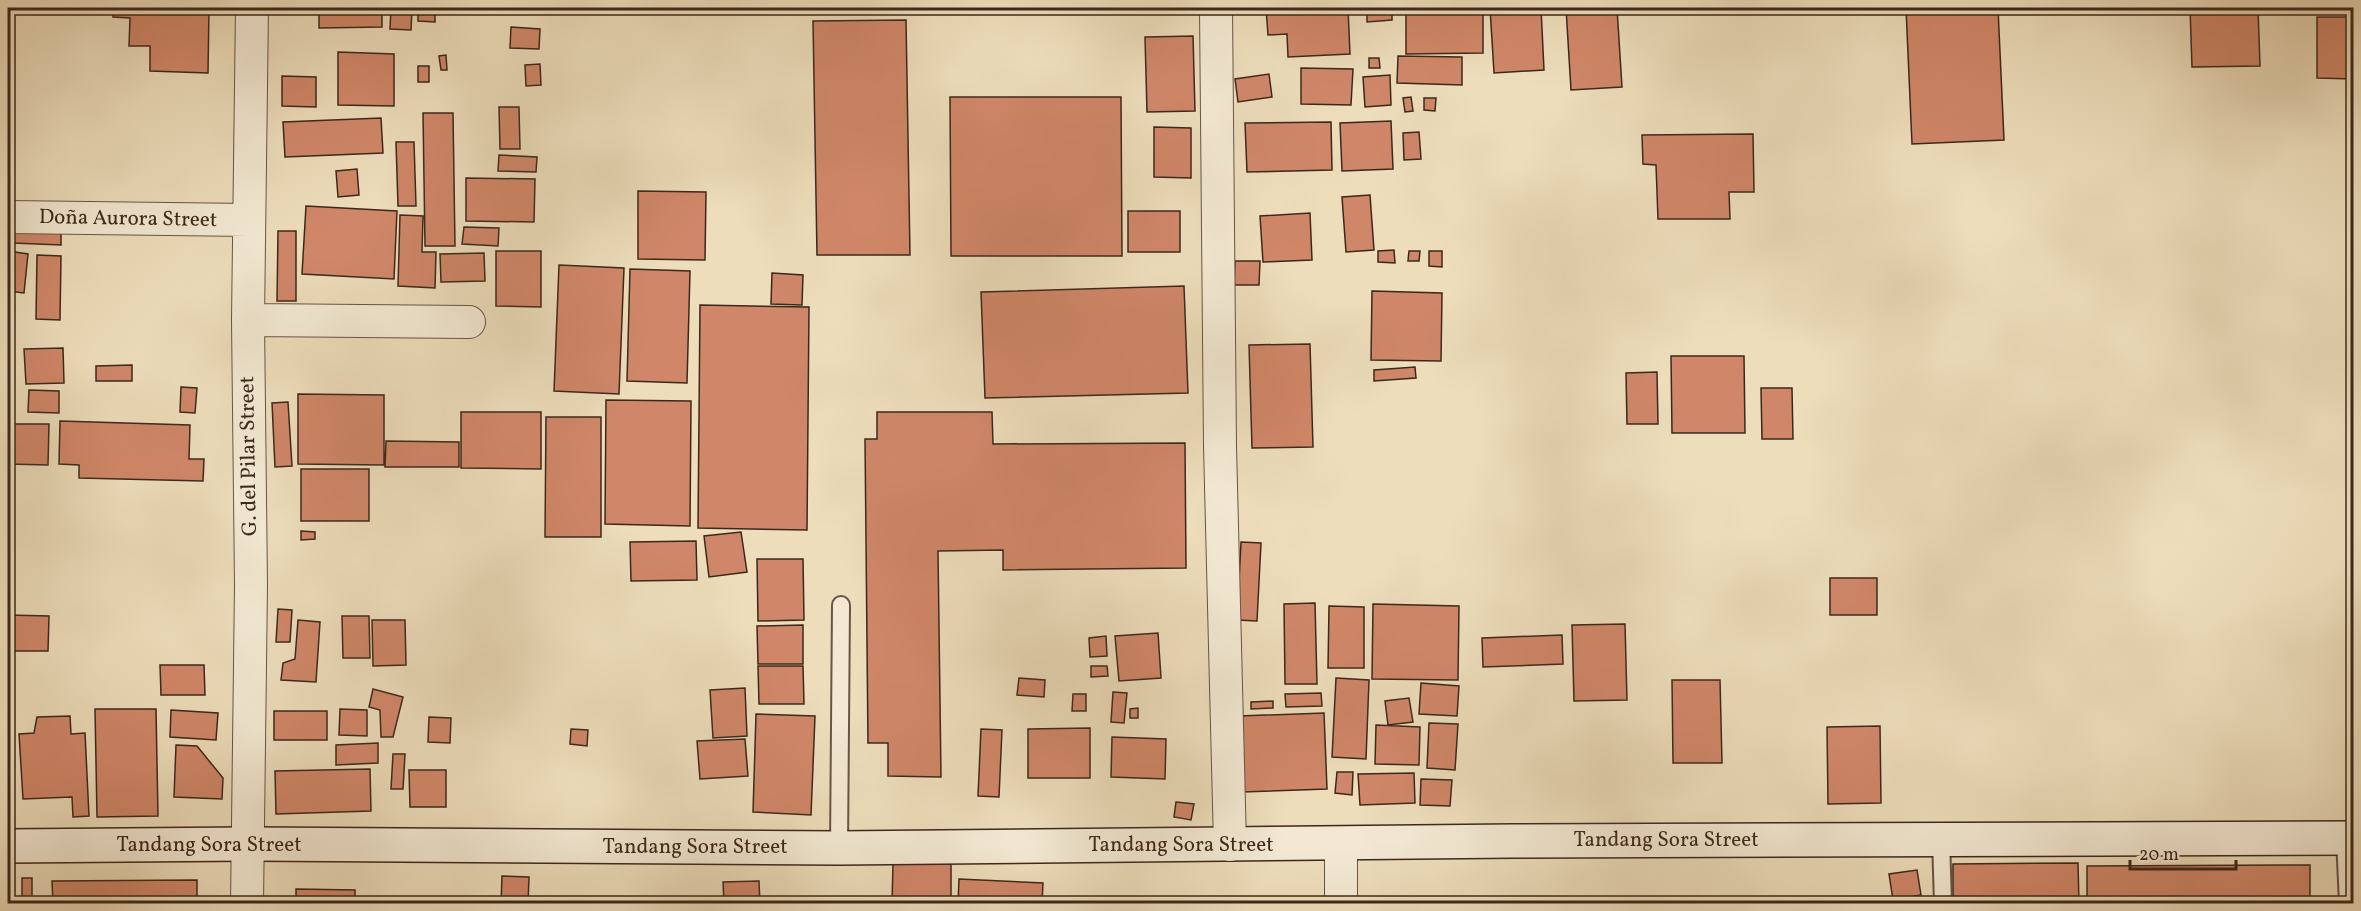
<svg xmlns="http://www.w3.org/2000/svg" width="2361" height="911" font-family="Vollkorn,serif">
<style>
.building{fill:#d08769;stroke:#3c281b;stroke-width:1.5}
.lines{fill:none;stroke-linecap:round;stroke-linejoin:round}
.lane-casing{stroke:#685543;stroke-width:20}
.street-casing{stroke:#685543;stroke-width:34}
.secondary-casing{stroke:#3c281b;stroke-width:36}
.lane{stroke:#f3e9d3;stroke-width:16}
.street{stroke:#f3e9d3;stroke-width:32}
.secondary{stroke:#f3e9d3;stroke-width:33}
.labels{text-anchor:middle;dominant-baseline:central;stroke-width:4.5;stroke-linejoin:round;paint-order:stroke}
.street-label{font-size:21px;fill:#3c281b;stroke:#f3e9d3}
</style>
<rect width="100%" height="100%" fill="#edddbb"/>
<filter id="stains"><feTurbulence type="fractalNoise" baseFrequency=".00333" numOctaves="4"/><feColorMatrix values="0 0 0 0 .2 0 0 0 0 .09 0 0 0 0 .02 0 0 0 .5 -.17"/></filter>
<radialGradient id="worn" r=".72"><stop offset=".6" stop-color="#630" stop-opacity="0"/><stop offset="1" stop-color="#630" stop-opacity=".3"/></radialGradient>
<path class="building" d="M 113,8 L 209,8 L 208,73 L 150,71 L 150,46 L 129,46 L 130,18 L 113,17 Z
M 319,8 L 382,8 L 382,27 L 319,28 Z
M 391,8 L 412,8 L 411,30 L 390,29 Z
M 418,8 L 435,8 L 435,22 L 418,21 Z
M 1266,8 L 1348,8 L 1350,54 L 1288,57 L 1287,34 L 1268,35 Z
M 1367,8 L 1392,8 L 1392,20 L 1367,22 Z
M 1406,8 L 1483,8 L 1483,53 L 1406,54 Z
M 1490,8 L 1541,8 L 1544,70 L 1494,73 Z
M 1566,8 L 1617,8 L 1622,87 L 1571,90 Z
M 1906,8 L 1998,8 L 2004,140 L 1912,144 Z
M 2190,8 L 2258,8 L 2260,66 L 2192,67 Z
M 2317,17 L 2354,17 L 2354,79 L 2317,78 Z
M 906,20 L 910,255 L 817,255 L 813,21 Z
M 511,27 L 540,29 L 539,49 L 510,48 Z
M 1193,36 L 1195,111 L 1147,112 L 1145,37 Z
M 338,52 L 394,54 L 394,106 L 338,105 Z
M 446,55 L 447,70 L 441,70 L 439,56 Z
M 1398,56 L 1462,57 L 1462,85 L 1397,83 Z
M 1369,58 L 1379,58 L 1380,68 L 1369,68 Z
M 540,64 L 541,85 L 526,86 L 525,65 Z
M 418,66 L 429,66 L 429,82 L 418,82 Z
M 1301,68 L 1353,69 L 1351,105 L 1301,104 Z
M 1269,74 L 1272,97 L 1238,102 L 1235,79 Z
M 1390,75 L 1391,105 L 1365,107 L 1363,77 Z
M 282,76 L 316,77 L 316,107 L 282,106 Z
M 950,97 L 1121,97 L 1122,256 L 951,256 Z
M 1411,97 L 1413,111 L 1405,112 L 1403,98 Z
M 1424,98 L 1436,98 L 1435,111 L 1424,110 Z
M 499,107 L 519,107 L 520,149 L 500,149 Z
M 423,113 L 453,113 L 455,246 L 425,246 Z
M 381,118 L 383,153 L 285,157 L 283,122 Z
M 1391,121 L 1393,169 L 1342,171 L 1340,123 Z
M 1331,122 L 1332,170 L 1247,172 L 1245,123 Z
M 1154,127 L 1191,128 L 1191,178 L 1154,177 Z
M 1419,132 L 1421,159 L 1404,160 L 1403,133 Z
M 1753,134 L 1754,192 L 1729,192 L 1730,219 L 1658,219 L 1656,165 L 1643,164 L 1642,135 Z
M 396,142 L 414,142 L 416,206 L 398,206 Z
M 499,155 L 537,157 L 536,172 L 498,171 Z
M 357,169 L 359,195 L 338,197 L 336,171 Z
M 466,178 L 535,179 L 534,222 L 466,221 Z
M 638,191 L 706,192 L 705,260 L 638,259 Z
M 1370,195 L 1374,250 L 1346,252 L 1342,197 Z
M 306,206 L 397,211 L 394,279 L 302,274 Z
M 1128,211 L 1180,211 L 1180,252 L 1128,252 Z
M 1310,213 L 1312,260 L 1263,262 L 1260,216 Z
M 400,215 L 423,216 L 422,252 L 436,252 L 435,288 L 398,286 Z
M 14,221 L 61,223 L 61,245 L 13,243 Z
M 464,227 L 499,228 L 498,246 L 462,244 Z
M 278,231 L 296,231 L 296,301 L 277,301 Z
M 1394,250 L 1395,263 L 1378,262 L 1378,251 Z
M 8,251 L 28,254 L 24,293 L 8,291 Z
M 496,251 L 541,251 L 541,307 L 496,306 Z
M 1409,251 L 1420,251 L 1419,261 L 1408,261 Z
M 1429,251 L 1442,251 L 1442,267 L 1429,266 Z
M 484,253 L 485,281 L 441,282 L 440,254 Z
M 37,255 L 61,256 L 60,320 L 36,319 Z
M 1235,261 L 1260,261 L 1259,285 L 1234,285 Z
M 559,265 L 624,268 L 619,394 L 554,391 Z
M 630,269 L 690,271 L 687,383 L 627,381 Z
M 772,273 L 803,275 L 802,305 L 771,304 Z
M 1184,286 L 1188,393 L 985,398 L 981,292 Z
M 1372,291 L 1442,293 L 1441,361 L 1371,360 Z
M 700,305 L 809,307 L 807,530 L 698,528 Z
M 1310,344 L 1313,447 L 1252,448 L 1249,345 Z
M 63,348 L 64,383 L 26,384 L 24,349 Z
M 1671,356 L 1744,356 L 1745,433 L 1672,433 Z
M 132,365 L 132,381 L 96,381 L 96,366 Z
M 1415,367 L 1416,378 L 1374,381 L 1374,370 Z
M 1657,372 L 1658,424 L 1627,424 L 1626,373 Z
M 181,387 L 197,388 L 195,413 L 180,412 Z
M 1761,388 L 1792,388 L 1793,439 L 1762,439 Z
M 29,390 L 59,391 L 59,413 L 28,412 Z
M 298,394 L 384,395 L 384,465 L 298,464 Z
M 606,400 L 691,401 L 690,526 L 605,524 Z
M 288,402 L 292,466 L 275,467 L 272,403 Z
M 461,412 L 541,412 L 541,469 L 461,468 Z
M 877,412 L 992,412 L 993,444 L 1185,443 L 1186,568 L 1003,570 L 1003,550 L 938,551 L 941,777 L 888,776 L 888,743 L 868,743 L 865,439 L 877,439 Z
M 546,417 L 601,417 L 601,537 L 545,537 Z
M 60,421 L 190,425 L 189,459 L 204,459 L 203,481 L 79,478 L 79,465 L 59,464 Z
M 8,424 L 49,424 L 48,465 L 8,464 Z
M 386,441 L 459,442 L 459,467 L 385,467 Z
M 301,469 L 369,469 L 369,521 L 301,521 Z
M 301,531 L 315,532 L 315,539 L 301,540 Z
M 741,532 L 747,572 L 709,577 L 704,536 Z
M 696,541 L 697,580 L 631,581 L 630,542 Z
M 1241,542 L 1261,543 L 1257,621 L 1237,620 Z
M 757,559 L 803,559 L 804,620 L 758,621 Z
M 1830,578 L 1877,578 L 1877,615 L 1830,615 Z
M 1315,603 L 1317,684 L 1285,684 L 1284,604 Z
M 1373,604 L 1459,606 L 1458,680 L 1372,679 Z
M 1329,606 L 1364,607 L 1364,668 L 1328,668 Z
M 278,609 L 292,610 L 290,642 L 276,642 Z
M 8,615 L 49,616 L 48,651 L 8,651 Z
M 342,616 L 369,616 L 370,658 L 343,658 Z
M 298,620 L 320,622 L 316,682 L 281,680 L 283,663 L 295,659 Z
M 372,620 L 405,620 L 406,665 L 373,666 Z
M 1625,624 L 1627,700 L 1574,701 L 1572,625 Z
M 803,625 L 803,664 L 758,664 L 757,626 Z
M 1158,633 L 1161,678 L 1119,681 L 1115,636 Z
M 1562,635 L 1563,664 L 1483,667 L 1482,638 Z
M 1106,636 L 1107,656 L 1090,657 L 1089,638 Z
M 160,665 L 204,665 L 205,695 L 161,695 Z
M 758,666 L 803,666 L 804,704 L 759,704 Z
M 1091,666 L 1107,666 L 1108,676 L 1091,677 Z
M 1019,678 L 1045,680 L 1044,697 L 1017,695 Z
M 1336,678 L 1369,680 L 1366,759 L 1332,757 Z
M 1672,680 L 1720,680 L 1722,763 L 1673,763 Z
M 1421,683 L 1459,686 L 1457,716 L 1419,714 Z
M 745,688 L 747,736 L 713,738 L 710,690 Z
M 373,689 L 403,697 L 393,737 L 381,737 L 380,710 L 369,707 Z
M 1113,692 L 1127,693 L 1124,723 L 1111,722 Z
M 1321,693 L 1322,706 L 1286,707 L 1285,694 Z
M 1073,694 L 1086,694 L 1086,711 L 1072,711 Z
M 1409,698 L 1413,722 L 1388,725 L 1385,701 Z
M 1273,701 L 1273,708 L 1251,709 L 1251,702 Z
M 1138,708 L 1138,718 L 1130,718 L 1130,709 Z
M 95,709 L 156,709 L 158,816 L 97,817 Z
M 340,709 L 367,710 L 367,736 L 339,735 Z
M 171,710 L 218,713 L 216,740 L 170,737 Z
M 274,711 L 327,711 L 327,740 L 274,740 Z
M 1324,713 L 1327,789 L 1242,792 L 1239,716 Z
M 756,714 L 815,716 L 811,815 L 753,812 Z
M 70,716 L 71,734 L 85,733 L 89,816 L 73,817 L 72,797 L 23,799 L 19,734 L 34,733 L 37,717 Z
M 429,717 L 451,718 L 450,743 L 428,742 Z
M 1429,723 L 1458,724 L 1455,770 L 1427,768 Z
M 1376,725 L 1420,727 L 1419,765 L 1375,764 Z
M 1880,726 L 1881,803 L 1828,804 L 1827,727 Z
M 1090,728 L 1090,778 L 1028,778 L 1028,729 Z
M 571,729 L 588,730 L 587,746 L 570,744 Z
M 981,729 L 1002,730 L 999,797 L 978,796 Z
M 1112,737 L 1166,739 L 1165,779 L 1111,777 Z
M 745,739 L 748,776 L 700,779 L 697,741 Z
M 378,743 L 378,763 L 336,765 L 336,745 Z
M 176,745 L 197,746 L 223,778 L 222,799 L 174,797 Z
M 8,750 L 11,750 L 12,789 L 8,790 Z
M 393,754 L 405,754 L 403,789 L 391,789 Z
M 370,769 L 371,811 L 276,814 L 275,771 Z
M 409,770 L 446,770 L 446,807 L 410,807 Z
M 1337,772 L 1353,772 L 1352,795 L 1335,793 Z
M 1414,773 L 1415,803 L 1360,805 L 1358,774 Z
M 1421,779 L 1452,780 L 1450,806 L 1420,805 Z
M 1176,802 L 1194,804 L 1191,820 L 1174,817 Z
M 2078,863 L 2079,904 L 1953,904 L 1953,864 Z
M 893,864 L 951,864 L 951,904 L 892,904 Z
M 2310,865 L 2310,904 L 2087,904 L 2087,866 Z
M 1917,870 L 1921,895 L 1893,900 L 1889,874 Z
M 8,873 L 11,873 L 11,904 L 8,904 Z
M 502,876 L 529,877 L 528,904 L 501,904 Z
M 22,878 L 32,878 L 32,904 L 22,904 Z
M 959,879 L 1043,883 L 1042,904 L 958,904 Z
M 197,880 L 197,904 L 53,904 L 52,881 Z
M 759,881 L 760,904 L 724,904 L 723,882 Z
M 296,889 L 355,890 L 355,904 L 296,904 Z"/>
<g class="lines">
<g class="lane-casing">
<path id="lane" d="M 2345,838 L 2348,904
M 1941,839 L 1943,904
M 839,848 L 841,605"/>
</g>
<g class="street-casing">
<path id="street" d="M 1216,8 L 1220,446 L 1230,845
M 8,217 L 249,220
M 248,320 L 469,322
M 247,904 L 251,585 L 248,320 L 252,8
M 1341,904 L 1341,844"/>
</g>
<g class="secondary-casing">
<path id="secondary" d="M 8,846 L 246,844 L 839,848 L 1513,841 L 2354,838"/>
</g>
<use href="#lane" class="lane"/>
<use href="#street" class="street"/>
<use href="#secondary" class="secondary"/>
</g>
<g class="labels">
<g class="street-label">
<text transform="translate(128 219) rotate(1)">Doña Aurora Street</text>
<text transform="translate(249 456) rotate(-91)">G. del Pilar Street</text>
<text x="1666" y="840">Tandang Sora Street</text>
<text x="209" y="845">Tandang Sora Street</text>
<text x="1181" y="845">Tandang Sora Street</text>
<text x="695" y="847">Tandang Sora Street</text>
</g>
</g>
<rect width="2361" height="911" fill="none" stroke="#edddbb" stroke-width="30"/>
<rect x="9" y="9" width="2343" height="893" fill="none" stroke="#3c281b" stroke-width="3"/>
<rect x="15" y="15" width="2331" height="881" fill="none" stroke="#3c281b" stroke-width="1.5"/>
<path d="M2130 860v9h106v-9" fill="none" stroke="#3c281b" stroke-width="3"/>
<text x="2139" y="860" font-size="18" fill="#3c281b" stroke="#f3e9d3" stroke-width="4.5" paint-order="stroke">20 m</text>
<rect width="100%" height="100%" filter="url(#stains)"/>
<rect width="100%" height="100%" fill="url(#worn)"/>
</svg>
